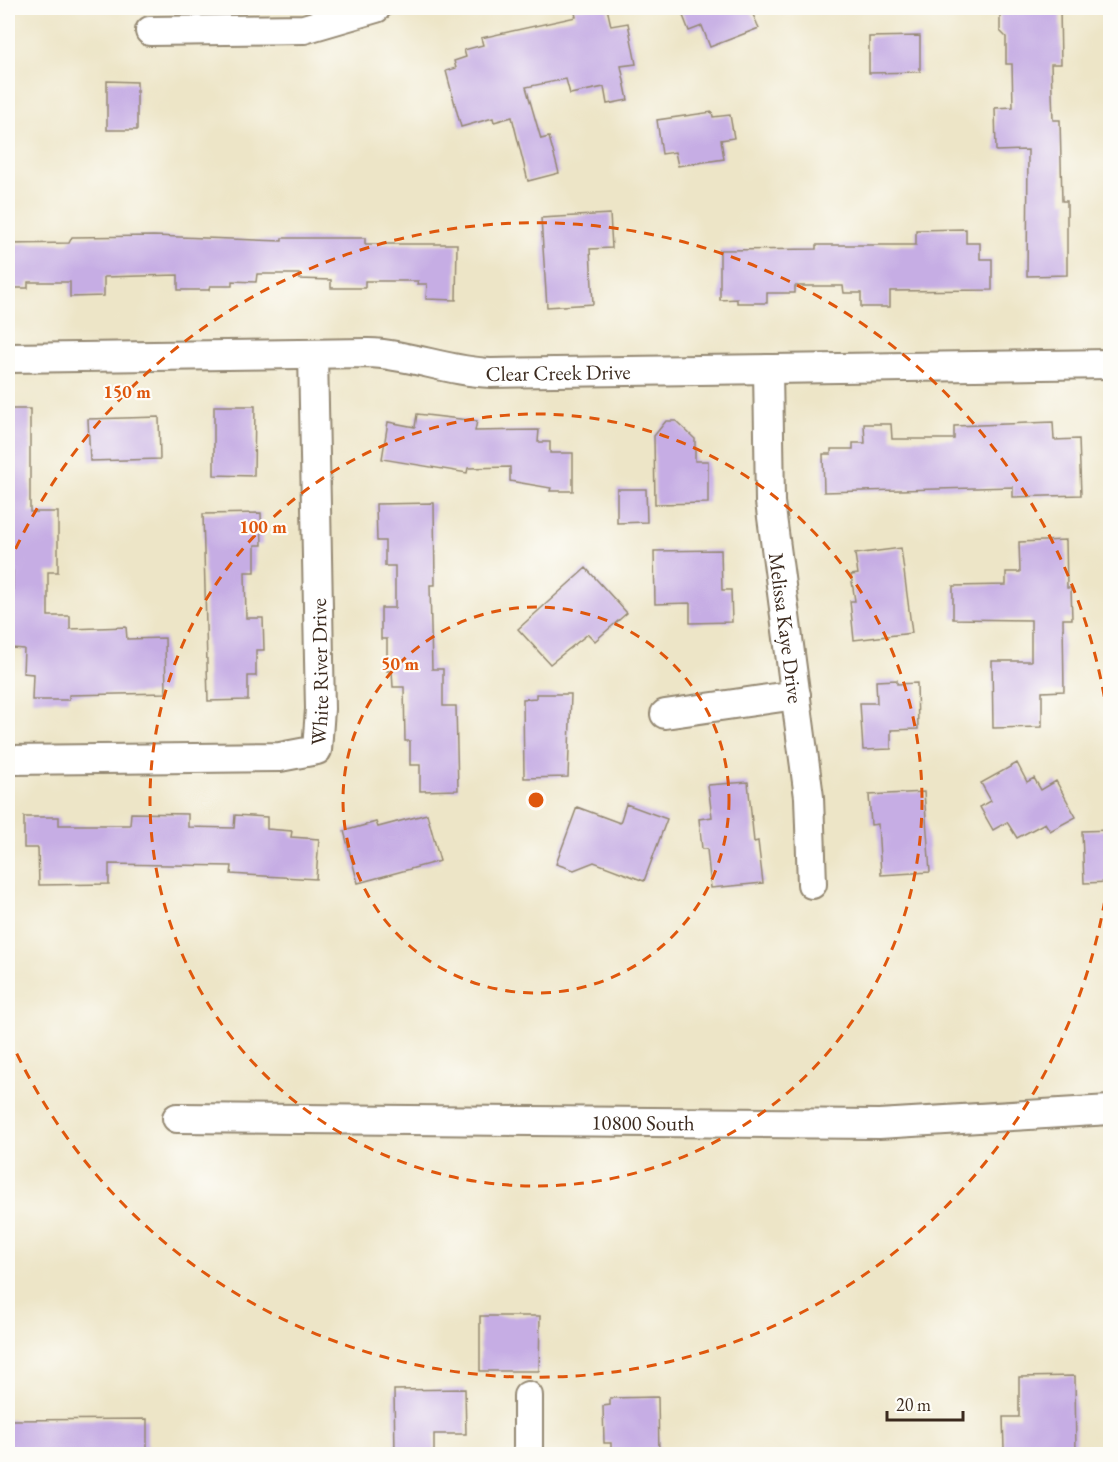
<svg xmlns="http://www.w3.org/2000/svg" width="1118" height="1462" font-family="'EB Garamond',serif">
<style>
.building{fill:#c6ade4}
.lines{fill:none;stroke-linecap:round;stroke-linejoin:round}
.minor-casing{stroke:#948872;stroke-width:32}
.minor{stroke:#fff;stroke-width:28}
.ring{fill:none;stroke:#df570d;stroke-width:3;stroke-dasharray:10 8}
.labels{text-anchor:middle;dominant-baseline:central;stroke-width:4.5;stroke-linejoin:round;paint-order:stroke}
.street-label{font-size:21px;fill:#3b2a1e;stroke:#fdfcf7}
.centre{fill:#df570d;stroke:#fdfcf7;stroke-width:3}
.ring-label{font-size:18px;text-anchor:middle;font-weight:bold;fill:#df570d;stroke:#fdfcf7;stroke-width:4.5;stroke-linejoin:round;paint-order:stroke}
</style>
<rect width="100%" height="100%" fill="#fdfcf7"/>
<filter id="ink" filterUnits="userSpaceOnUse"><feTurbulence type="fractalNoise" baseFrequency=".0167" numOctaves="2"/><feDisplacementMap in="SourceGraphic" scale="12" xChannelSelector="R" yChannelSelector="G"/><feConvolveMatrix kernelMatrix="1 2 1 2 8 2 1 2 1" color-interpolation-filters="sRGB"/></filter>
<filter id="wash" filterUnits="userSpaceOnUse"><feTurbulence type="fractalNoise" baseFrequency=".008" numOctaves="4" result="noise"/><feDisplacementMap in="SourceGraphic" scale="24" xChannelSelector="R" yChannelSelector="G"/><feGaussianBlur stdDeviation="1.35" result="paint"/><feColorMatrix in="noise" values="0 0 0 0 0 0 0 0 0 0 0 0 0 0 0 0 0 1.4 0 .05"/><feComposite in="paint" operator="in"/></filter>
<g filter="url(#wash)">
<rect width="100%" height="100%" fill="#ede5c7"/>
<g id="blocks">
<path class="building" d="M 574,8 L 607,8 L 611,26 L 628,23 L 636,64 L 621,66 L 628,100 L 607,104 L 604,87 L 570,94 L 566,79 L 526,87 L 541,139 L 549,137 L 559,173 L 528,181 L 512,117 L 494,122 L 493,118 L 461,127 L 446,71 L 456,68 L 454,61 L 466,57 L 464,50 L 483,45 L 481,38 L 576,17 Z
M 680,8 L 750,8 L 759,28 L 710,47 L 702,26 L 689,31 Z
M 1000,8 L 1060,8 L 1061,64 L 1051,64 L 1053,120 L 1060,120 L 1062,201 L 1067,201 L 1067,275 L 1027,276 L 1028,150 L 996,151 L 995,108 L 1013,107 L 1012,64 L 1006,64 L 1006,37 L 1000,31 Z
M 920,36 L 920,72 L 869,73 L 869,37 Z
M 107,81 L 137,82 L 137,130 L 107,130 Z
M 712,112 L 713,117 L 730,115 L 734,138 L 721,140 L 724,159 L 678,166 L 675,152 L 662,154 L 657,120 Z
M 610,214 L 612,248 L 590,249 L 593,304 L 547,307 L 541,218 Z
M 966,229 L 966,243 L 980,243 L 980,259 L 992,259 L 992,290 L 890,291 L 890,307 L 861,307 L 861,293 L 844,293 L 843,286 L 795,286 L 795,293 L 767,293 L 767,303 L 737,303 L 737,299 L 720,300 L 720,250 L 816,249 L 816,245 L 916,245 L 916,230 Z
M 154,236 L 282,241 L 282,238 L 365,238 L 365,244 L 457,244 L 456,300 L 426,299 L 427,284 L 417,284 L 418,281 L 365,281 L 365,288 L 331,288 L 331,280 L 299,279 L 299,274 L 257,274 L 256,282 L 232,281 L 232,286 L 210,286 L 209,290 L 178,290 L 178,275 L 104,277 L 104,296 L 70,297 L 70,282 L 28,282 L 28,288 L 8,288 L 8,244 L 69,243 L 72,237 Z
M 214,406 L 255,406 L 254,476 L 214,475 Z
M 8,409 L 30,409 L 30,512 L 58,512 L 58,572 L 48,572 L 48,616 L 70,616 L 70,629 L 126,627 L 127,639 L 165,638 L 166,693 L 69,695 L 69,700 L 32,700 L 33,674 L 23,673 L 24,649 L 12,648 L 13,571 L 8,571 Z
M 417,414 L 477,421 L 475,431 L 539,430 L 538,442 L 550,442 L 550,453 L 573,453 L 573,491 L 550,491 L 551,488 L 510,481 L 510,467 L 468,468 L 467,473 L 382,459 L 388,422 L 415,427 Z
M 159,417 L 160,459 L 90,461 L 88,419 Z
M 666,421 L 676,421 L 695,439 L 695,461 L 708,461 L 708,503 L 655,504 L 654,436 Z
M 1053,422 L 1054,440 L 1079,439 L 1081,495 L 1013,497 L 1013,487 L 824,492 L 823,454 L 831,454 L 831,449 L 853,449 L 853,443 L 865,443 L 864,424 L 891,424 L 892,439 L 954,439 L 954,426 Z
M 617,489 L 646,489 L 647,522 L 617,523 Z
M 434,503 L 435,585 L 430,585 L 432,669 L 443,669 L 443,706 L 456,706 L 458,790 L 420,791 L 420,765 L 410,765 L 410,741 L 405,741 L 404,687 L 393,687 L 392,671 L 387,671 L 387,639 L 381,639 L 381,608 L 395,608 L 395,566 L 385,566 L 385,541 L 377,541 L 376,504 Z
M 261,513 L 262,545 L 255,545 L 255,572 L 245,572 L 246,618 L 263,618 L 264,650 L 256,650 L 256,676 L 248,676 L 248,700 L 208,701 L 203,514 Z
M 1066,540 L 1067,588 L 1071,588 L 1072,619 L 1063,619 L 1064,691 L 1042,692 L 1042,727 L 993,728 L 992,661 L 1031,661 L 1031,620 L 953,619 L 953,586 L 1006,585 L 1006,572 L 1020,572 L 1019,542 Z
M 901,548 L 912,633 L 854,640 L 850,601 L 855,601 L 851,575 L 858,574 L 855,554 Z
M 721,550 L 722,590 L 731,590 L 732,622 L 690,623 L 690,603 L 655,604 L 654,551 Z
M 586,568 L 627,613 L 595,641 L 588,634 L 550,664 L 518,629 Z
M 897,680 L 897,684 L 917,683 L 918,729 L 891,730 L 891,749 L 863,750 L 860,703 L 877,703 L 876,681 Z
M 536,694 L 571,694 L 568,777 L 524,778 L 523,699 L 536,698 Z
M 1017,763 L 1027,782 L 1034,778 L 1041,790 L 1056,781 L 1076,817 L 1050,831 L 1045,823 L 1017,838 L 1007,822 L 993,830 L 980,807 L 991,801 L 981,783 Z
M 748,782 L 754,842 L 758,841 L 763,883 L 711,888 L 707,849 L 702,849 L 699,819 L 712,817 L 708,785 Z
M 924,792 L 930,872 L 881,875 L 878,824 L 871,825 L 869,795 Z
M 626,804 L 667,819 L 644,881 L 594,862 L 574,870 L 556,864 L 577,807 L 620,823 Z
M 131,813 L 188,814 L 188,827 L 234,828 L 235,815 L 267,817 L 267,829 L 292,831 L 291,837 L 319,839 L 316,879 L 231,874 L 232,866 L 109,864 L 109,884 L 39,885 L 38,848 L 24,848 L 24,817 L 59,817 L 59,825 L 130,825 Z
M 427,814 L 440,861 L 358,883 L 344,831 L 376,822 L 378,827 Z
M 1110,830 L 1110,882 L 1084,883 L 1082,831 Z
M 480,1316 L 540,1316 L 539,1371 L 480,1371 Z
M 1075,1376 L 1076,1455 L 1019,1455 L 1019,1449 L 1004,1449 L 1003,1417 L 1019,1417 L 1019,1377 Z
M 465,1389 L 466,1434 L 434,1434 L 434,1455 L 395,1455 L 394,1390 Z
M 658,1397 L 659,1455 L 611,1455 L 611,1443 L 604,1443 L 603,1406 L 610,1405 L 610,1398 Z
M 147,1419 L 147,1455 L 8,1455 L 8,1420 Z"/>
</g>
</g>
<g filter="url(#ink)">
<use href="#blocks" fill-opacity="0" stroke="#948872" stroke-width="1.5"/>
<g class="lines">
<g class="minor-casing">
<g id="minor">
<path d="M 150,31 L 304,29 L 376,8"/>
<path id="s1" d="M 8,358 L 368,353 C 410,354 449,372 491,373 L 1110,364"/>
<path id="s2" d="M 768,369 L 770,502 L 809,797 L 812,884"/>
<path d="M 665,714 L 796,695"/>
<path id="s3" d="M 8,760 L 280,757 L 317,750 L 320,709 L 313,354"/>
<path id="s4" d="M 177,1118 L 879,1124 L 1110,1110"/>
<path d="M 528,1396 L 528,1454"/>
</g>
</g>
<use href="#minor" class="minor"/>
</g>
</g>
<g class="ring">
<circle cx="536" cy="800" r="193"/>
<circle cx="536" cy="800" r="386"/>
<path d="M1110 865A578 578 0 0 1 8 1035M8 565A578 578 0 0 1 1110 735"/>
</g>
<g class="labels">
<g class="street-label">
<text stroke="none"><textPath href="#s1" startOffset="552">Clear Creek Drive</textPath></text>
<text stroke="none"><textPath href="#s2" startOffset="260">Melissa Kaye Drive</textPath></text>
<text stroke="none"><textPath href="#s3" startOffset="388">White River Drive</textPath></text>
<text stroke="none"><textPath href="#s4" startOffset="466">10800 South</textPath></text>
</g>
</g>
<circle cx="536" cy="800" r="9" class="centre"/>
<g class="ring-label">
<text x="127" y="398">150 m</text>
<text x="263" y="533">100 m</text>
<text x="400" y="670">50 m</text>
</g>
<rect width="1118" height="1462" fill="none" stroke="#fdfcf7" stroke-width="30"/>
<path d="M887 1411v9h76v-9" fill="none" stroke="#3b2a1e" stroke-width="3"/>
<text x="896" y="1411" font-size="18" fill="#3b2a1e" stroke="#fdfcf7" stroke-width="4.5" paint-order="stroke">20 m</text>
</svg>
